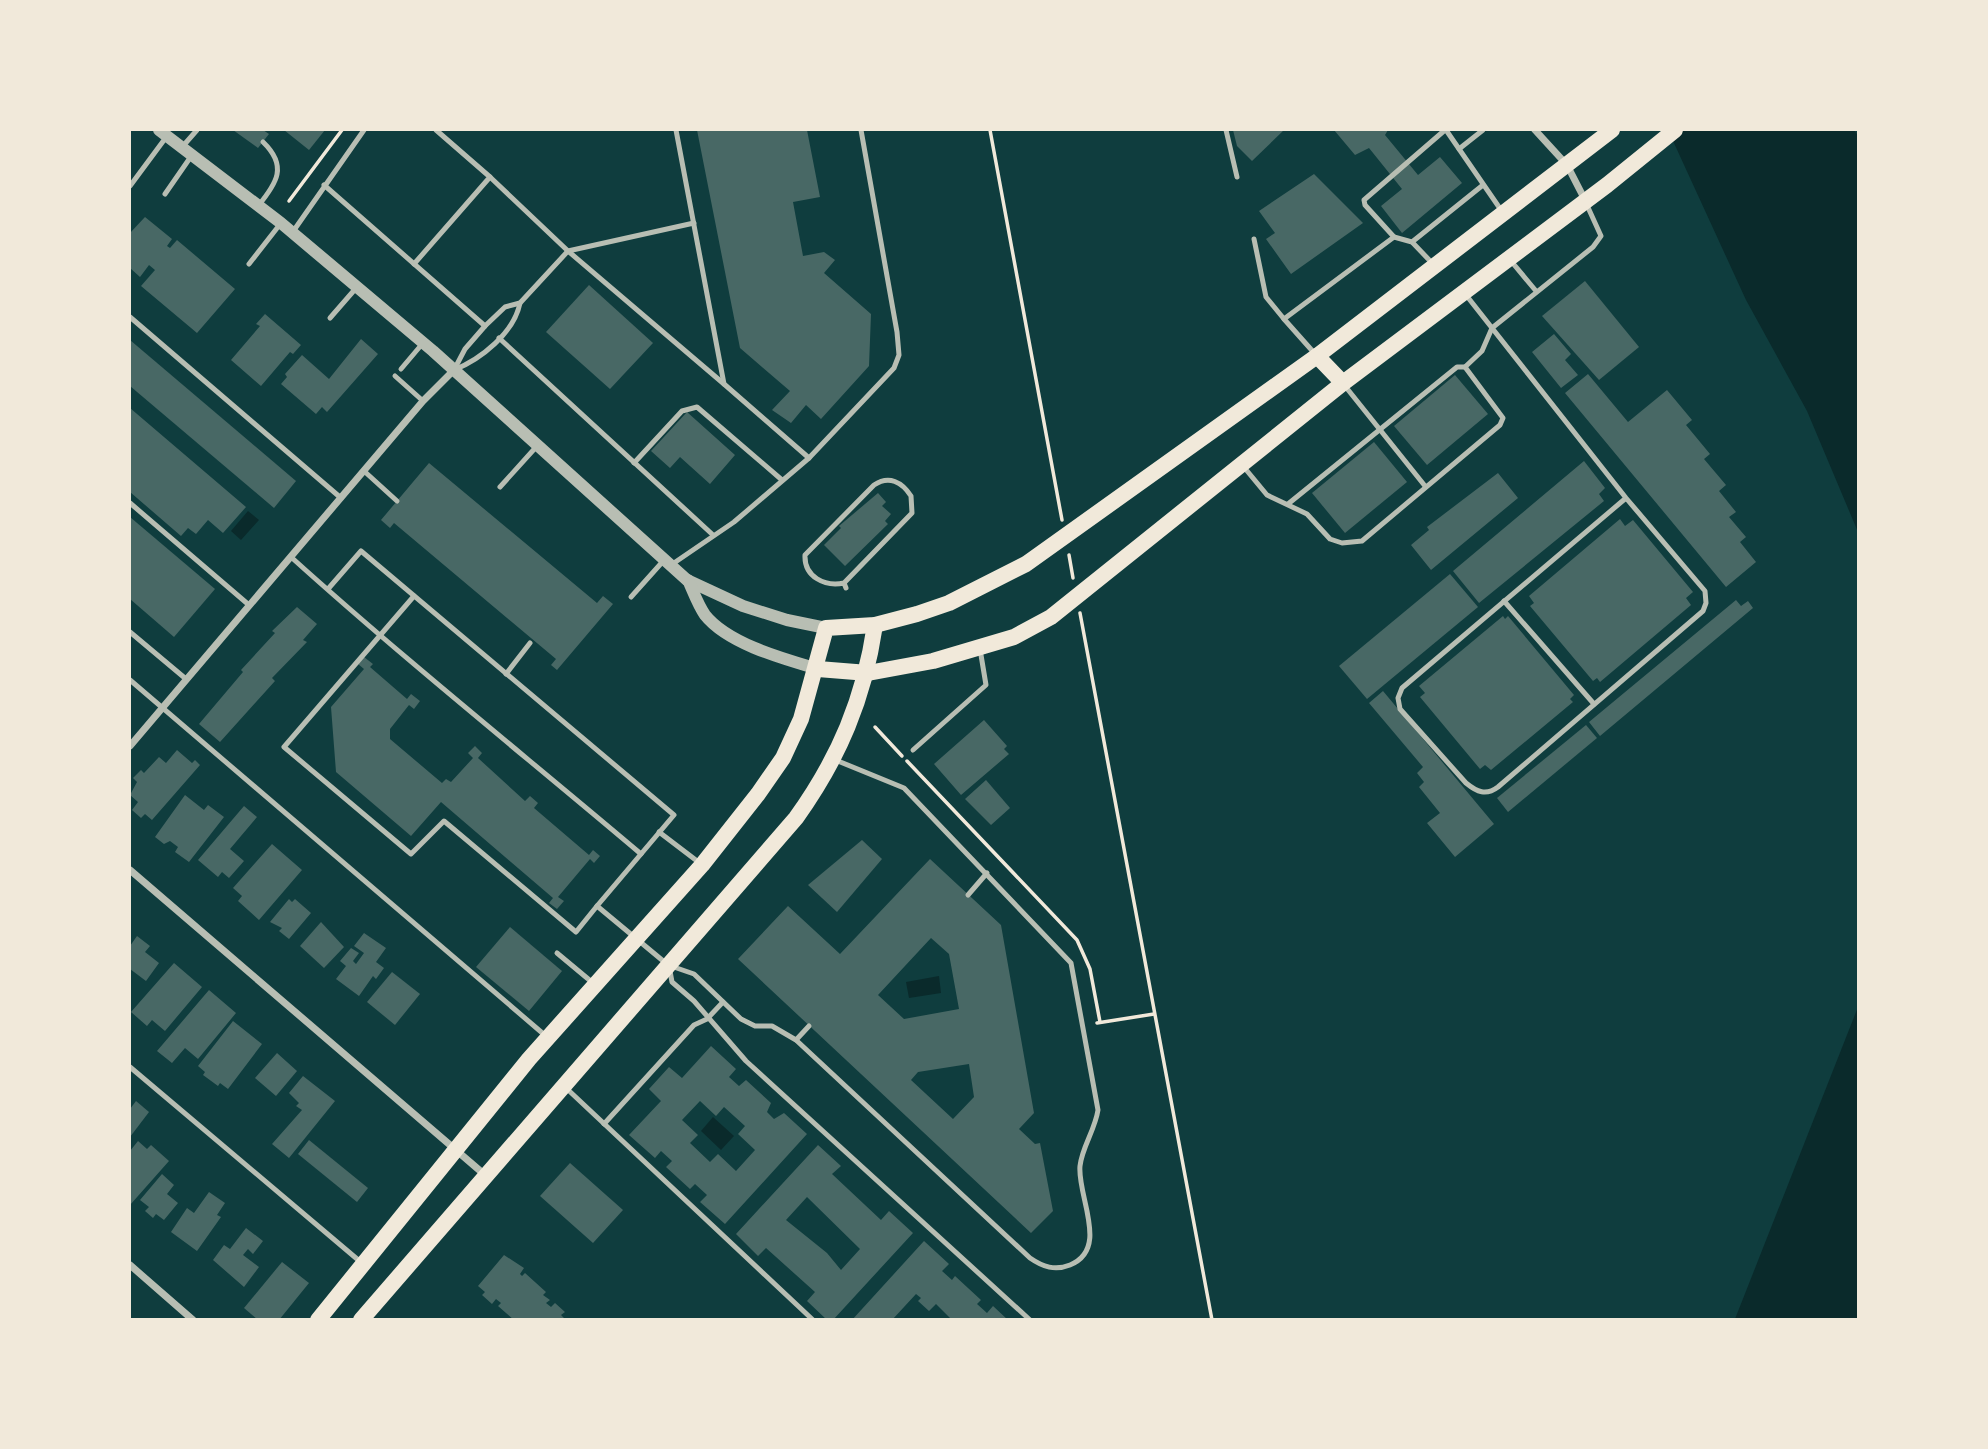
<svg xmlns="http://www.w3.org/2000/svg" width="1988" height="1449" viewBox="0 0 1988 1449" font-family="'Work Sans',sans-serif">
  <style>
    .water { fill: #0a2a2b }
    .building { fill: #486865; fill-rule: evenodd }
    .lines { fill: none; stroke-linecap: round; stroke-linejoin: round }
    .path { stroke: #f1e9da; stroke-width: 3.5 }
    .service { stroke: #b8beb3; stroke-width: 5 }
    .minor { stroke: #b8beb3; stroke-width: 7 }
    .tertiary { stroke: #b8beb3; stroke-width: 12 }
    .primary { stroke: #f1e9da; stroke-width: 16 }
  </style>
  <rect width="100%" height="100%" fill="#0f3d3e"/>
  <g class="water">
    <polygon points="1668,130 1854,130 1858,136 1858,532 1807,411 1746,300"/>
    <polygon points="248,511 259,520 241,540 231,531"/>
    <polygon points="939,976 941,993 909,998 906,982"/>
    <polygon points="1858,1007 1858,1319 1735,1319"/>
    <polygon points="713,1117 734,1136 721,1150 701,1131"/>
  </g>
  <g class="building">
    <polygon points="233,130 263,130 269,134 258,148"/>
    <polygon points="284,130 325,130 309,150"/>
    <polygon points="697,130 807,130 820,197 793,202 803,256 824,252 835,260 824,273 871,314 869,366 821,419 806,405 791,423 772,410 790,391 740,348"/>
    <polygon points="1233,130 1284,130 1252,161 1237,146"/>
    <polygon points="1334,130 1388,130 1385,135 1418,175 1440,157 1462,183 1402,233 1381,206 1402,189 1369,148 1355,155"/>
    <polygon points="1314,174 1363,223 1291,274 1266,239 1275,233 1259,211"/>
    <polygon points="145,217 172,239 167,246 170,248 177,240 235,289 197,333 141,286 155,270 149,265 140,277 130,268 130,233"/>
    <polygon points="1585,281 1639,347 1599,380 1542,316"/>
    <polygon points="589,285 653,343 610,389 546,332"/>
    <polygon points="265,314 301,345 293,354 290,352 261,386 231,360 260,326 256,324"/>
    <polygon points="1554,334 1571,354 1565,360 1578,375 1561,388 1532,352"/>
    <polygon points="361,339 378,354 327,412 322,407 316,414 281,384 287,377 285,374 302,355 329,379"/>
    <polygon points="130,340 296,481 274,508 130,386"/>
    <polygon points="1588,374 1628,422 1667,390 1692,420 1686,425 1710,454 1704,459 1726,485 1719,491 1736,512 1729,517 1746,537 1740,542 1756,562 1726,587 1565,393"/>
    <polygon points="1455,375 1488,414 1427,465 1394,426"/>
    <polygon points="130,408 246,507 223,533 208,520 196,534 188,528 181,536 130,492"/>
    <polygon points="687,412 735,455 710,484 680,457 670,468 651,451"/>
    <polygon points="1374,442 1407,482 1345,533 1312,493"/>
    <polygon points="1584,461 1605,488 1599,494 1604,501 1479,603 1453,571"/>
    <polygon points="429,463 597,603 603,596 613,604 557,670 551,665 556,659 394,523 390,528 381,520"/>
    <polygon points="1498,473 1518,498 1431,570 1411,545 1429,530 1427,527"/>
    <polygon points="878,493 886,502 882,506 891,514 885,521 888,524 845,566 824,545 841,528 839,526"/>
    <polygon points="130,517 215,589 174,637 130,599"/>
    <polygon points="1620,519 1625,526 1633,520 1693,592 1686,598 1691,605 1600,682 1597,678 1593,681 1530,606 1534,603 1529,596"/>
    <polygon points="1450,574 1478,607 1367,699 1339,666"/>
    <polygon points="1736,600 1741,606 1748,601 1753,608 1600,736 1589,722"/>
    <polygon points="297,607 317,624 303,640 307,642 272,678 275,681 220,742 199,724 243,672 241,670 275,633 272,631"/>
    <polygon points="1503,616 1505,619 1508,616 1574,695 1570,699 1573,702 1491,770 1485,765 1480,769 1420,697 1425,693 1419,686"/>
    <polygon points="364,657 373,664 370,667 407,699 411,694 420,701 414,709 409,705 390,729 390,739 442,783 446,779 451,782 473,758 468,753 475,746 482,753 478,758 525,801 530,796 538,803 534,808 589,855 593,850 600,856 594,863 590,859 558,897 564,901 557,909 549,903 553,898 441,802 411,836 336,772 331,707 364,669 358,664"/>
    <polygon points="1383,691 1494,824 1455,857 1427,823 1440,813 1419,787 1424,782 1417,773 1423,767 1369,703"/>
    <polygon points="984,720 1007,746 1004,749 1009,754 961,795 934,764"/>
    <polygon points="1586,725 1597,738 1508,812 1497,798"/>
    <polygon points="177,750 192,763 195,760 200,765 152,820 145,814 141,818 132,810 138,802 130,795 137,782 133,778 141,770 144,773 159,757 166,763"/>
    <polygon points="986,780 1010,808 991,825 965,799"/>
    <polygon points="185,795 204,810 208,805 224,817 189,862 175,852 178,847 170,841 164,844 155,837"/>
    <polygon points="244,806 257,817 230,849 244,861 229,878 222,872 218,877 198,860"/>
    <polygon points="862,840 882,859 837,912 808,885"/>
    <polygon points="272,844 302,870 259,920 238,901 242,896 233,888"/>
    <path d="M930 859 1001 925 1034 1113 1019 1129 1035 1144 1040 1143 1053 1211 1031 1233 738 959 788 906 840 954ZM931 938 949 954 959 1009 904 1019 878 995ZM969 1064 974 1097 953 1119 911 1080 918 1072Z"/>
    <polygon points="289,899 292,902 295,899 311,913 289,939 279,931 282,928 270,922"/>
    <polygon points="321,922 344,947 324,968 300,946"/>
    <polygon points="510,927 562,971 529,1011 476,967"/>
    <polygon points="364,933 386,948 376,962 384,968 376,979 373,976 359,996 336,979 346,966 340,961 351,948 359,953 353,961 356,964 364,953 354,946"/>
    <polygon points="137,936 150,946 145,952 159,963 146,981 130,969 130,946"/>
    <polygon points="174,963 202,987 165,1031 152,1020 147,1026 131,1012"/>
    <polygon points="392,972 420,994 395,1025 367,1002"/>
    <polygon points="209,990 236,1013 198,1059 185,1048 172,1063 157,1051"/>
    <polygon points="233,1021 262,1044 228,1089 220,1083 218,1086 203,1075 205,1072 198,1066"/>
    <path d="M711 1046 736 1069 729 1077 739 1086 746 1080 771 1103 767 1112 774 1119 784 1113 807 1134 725 1224 700 1202 707 1195 695 1184 690 1189 666 1167 672 1161 661 1151 655 1158 629 1135 661 1101 649 1089 669 1067 682 1078ZM700 1101 716 1116 724 1107 745 1126 738 1134 755 1150 736 1171 718 1154 710 1162 690 1143 698 1135 682 1120Z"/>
    <polygon points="277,1053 297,1071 276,1096 255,1078"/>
    <polygon points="303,1076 335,1101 289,1158 272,1144 302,1110 296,1106 299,1103 289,1093"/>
    <polygon points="136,1101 149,1112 130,1137 130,1109"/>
    <polygon points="309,1140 368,1188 357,1202 298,1154"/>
    <polygon points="138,1141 147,1149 151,1145 169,1161 130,1205 130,1151"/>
    <path d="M818 1145 841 1166 832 1174 881 1220 889 1211 913 1233 833 1320H827L807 1301 815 1292 766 1248 758 1256 736 1234ZM807 1197 860 1249 841 1270 827 1253 786 1220Z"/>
    <polygon points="570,1163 623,1210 593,1243 540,1196"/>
    <polygon points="162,1174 174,1185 167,1194 178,1203 164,1220 156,1214 153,1218 145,1211 149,1207 140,1200"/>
    <polygon points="209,1192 225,1203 217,1215 221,1217 197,1251 171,1232 187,1208 194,1213"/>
    <polygon points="246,1228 263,1241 253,1254 248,1249 243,1255 259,1267 244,1287 213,1260 224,1245 230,1249"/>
    <polygon points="924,1241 949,1264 942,1271 952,1280 955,1276 981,1300 977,1304 987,1313 993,1306 1008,1320 952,1320 936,1304 929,1311 918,1301 921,1298 916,1294 892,1320 852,1320"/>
    <polygon points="504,1255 524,1268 520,1274 522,1276 525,1273 546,1292 543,1295 550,1300 546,1303 551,1307 555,1303 565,1312 561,1315 566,1320 514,1320 498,1306 501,1303 496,1299 492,1304 482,1295 485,1292 478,1286"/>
    <polygon points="282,1262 309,1283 279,1320 258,1320 244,1308"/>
  </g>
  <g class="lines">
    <g class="path">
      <polyline points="990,130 1062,520"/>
      <polyline points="289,201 342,130"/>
      <polyline points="1069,555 1073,578"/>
      <polyline points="1080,613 1212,1320"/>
      <polyline points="875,727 902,756"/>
      <polyline points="907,761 1077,940 1090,969 1100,1022"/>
      <polyline points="1097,1023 1154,1014"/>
    </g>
    <g class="service">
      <polyline points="676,130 724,384 809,458"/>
      <polyline points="1226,130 1237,177"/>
      <polyline points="1446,130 1501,210"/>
      <polyline points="183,146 197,130"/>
      <polyline points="1459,149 1483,130"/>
      <polyline points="490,177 568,251 724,384"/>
      <polyline points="324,185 485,326"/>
      <polyline points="130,186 167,136"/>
      <polyline points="165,194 192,155"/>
      <path d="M1586 203 1601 236 1593 247 1492 328 1626 498 1705 591 1706 603 1703 611 1498 787C1486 796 1477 792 1466 783L1400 709 1398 698 1402 688 1626 498"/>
      <path d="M258 206C277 183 288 166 263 142"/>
      <polyline points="292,233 364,130"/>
      <polyline points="1254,239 1266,297 1284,319"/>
      <polyline points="1412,242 1483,185"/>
      <polyline points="1511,261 1536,291"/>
      <polyline points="249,264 281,223"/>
      <polyline points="414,264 490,177 436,130"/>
      <polyline points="1434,265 1412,242 1394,237 1365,205 1364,200 1445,130"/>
      <polyline points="130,317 341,498"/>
      <polyline points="330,318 357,287"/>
      <polyline points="499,338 713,535"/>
      <polyline points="1316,355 1284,319 1394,237"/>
      <polyline points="401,369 423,343"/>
      <polyline points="454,370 465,349 485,326 505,307 520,303 568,251 694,223"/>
      <path d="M454 370C481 359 514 333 520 303"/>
      <polyline points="395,376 423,401"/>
      <polyline points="1345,386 1425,486"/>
      <polyline points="634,463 682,411 697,407 782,480"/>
      <polyline points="1243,466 1267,495 1307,514 1330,539 1342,543 1362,541 1500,425 1503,418 1465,367 1482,351 1492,328 1466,295"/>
      <polyline points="364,471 397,501"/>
      <polyline points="500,487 537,446"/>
      <polyline points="130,503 249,605"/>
      <polyline points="1288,504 1457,367 1465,367"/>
      <path d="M291 557C404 659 524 755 641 854L674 815 361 551 328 589"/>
      <polyline points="671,565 734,522 809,458 894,368 899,355 897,332 861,130"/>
      <path d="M844 583C825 587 804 577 805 555L874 485C889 475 902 482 911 496L912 513 844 583 846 588"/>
      <polyline points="414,596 284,747 411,854 444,821 576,932 597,906"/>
      <polyline points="631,597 665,559"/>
      <polyline points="1504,601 1594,704"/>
      <polyline points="130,632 186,679"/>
      <polyline points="506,674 530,643"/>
      <polyline points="130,680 547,1037"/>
      <polyline points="913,750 986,685 980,649"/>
      <polyline points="659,832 701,864"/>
      <path d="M641 854 597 906 668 965 694 974 741 1019 755 1026H772L796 1040 1030 1258C1043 1267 1055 1271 1070 1265 1110 1249 1077 1196 1080 1166 1082 1147 1095 1130 1098 1110L1071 963 904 788 833 759"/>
      <polyline points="968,895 987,873"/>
      <polyline points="557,953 593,983"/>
      <polyline points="670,971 672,982 694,1001 746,1061 1030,1320"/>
      <polyline points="796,1040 809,1026"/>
      <polyline points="130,1067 363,1264"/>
      <polyline points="565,1087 813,1320"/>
      <polyline points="604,1124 694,1025 707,1019 723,1002"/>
    </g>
    <g class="minor">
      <polyline points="1535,130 1567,165 1585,200"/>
      <polyline points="130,746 423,401 454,370"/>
      <polyline points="130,870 485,1175"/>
      <polyline points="130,1265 193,1320"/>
    </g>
    <g class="tertiary">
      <polyline points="159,130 281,223 433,351 687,580 743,606 787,620 826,628"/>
      <path d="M688 580C693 591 698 605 705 615 728 644 784 659 818 669"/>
    </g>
    <g class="primary">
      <polyline points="1317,356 1343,383"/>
      <polyline points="818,669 868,673 933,661 1014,637 1051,617 1343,383 1607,185 1675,130"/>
      <polyline points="318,1320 529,1059 702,865 758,794 783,758 801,719 826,628 875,625 917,614 949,603 1026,564 1317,356 1612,130"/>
      <path d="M361 1320 796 818C839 758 864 699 875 625"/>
    </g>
  </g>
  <rect width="1988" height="1449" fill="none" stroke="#f1e9da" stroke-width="262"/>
</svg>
